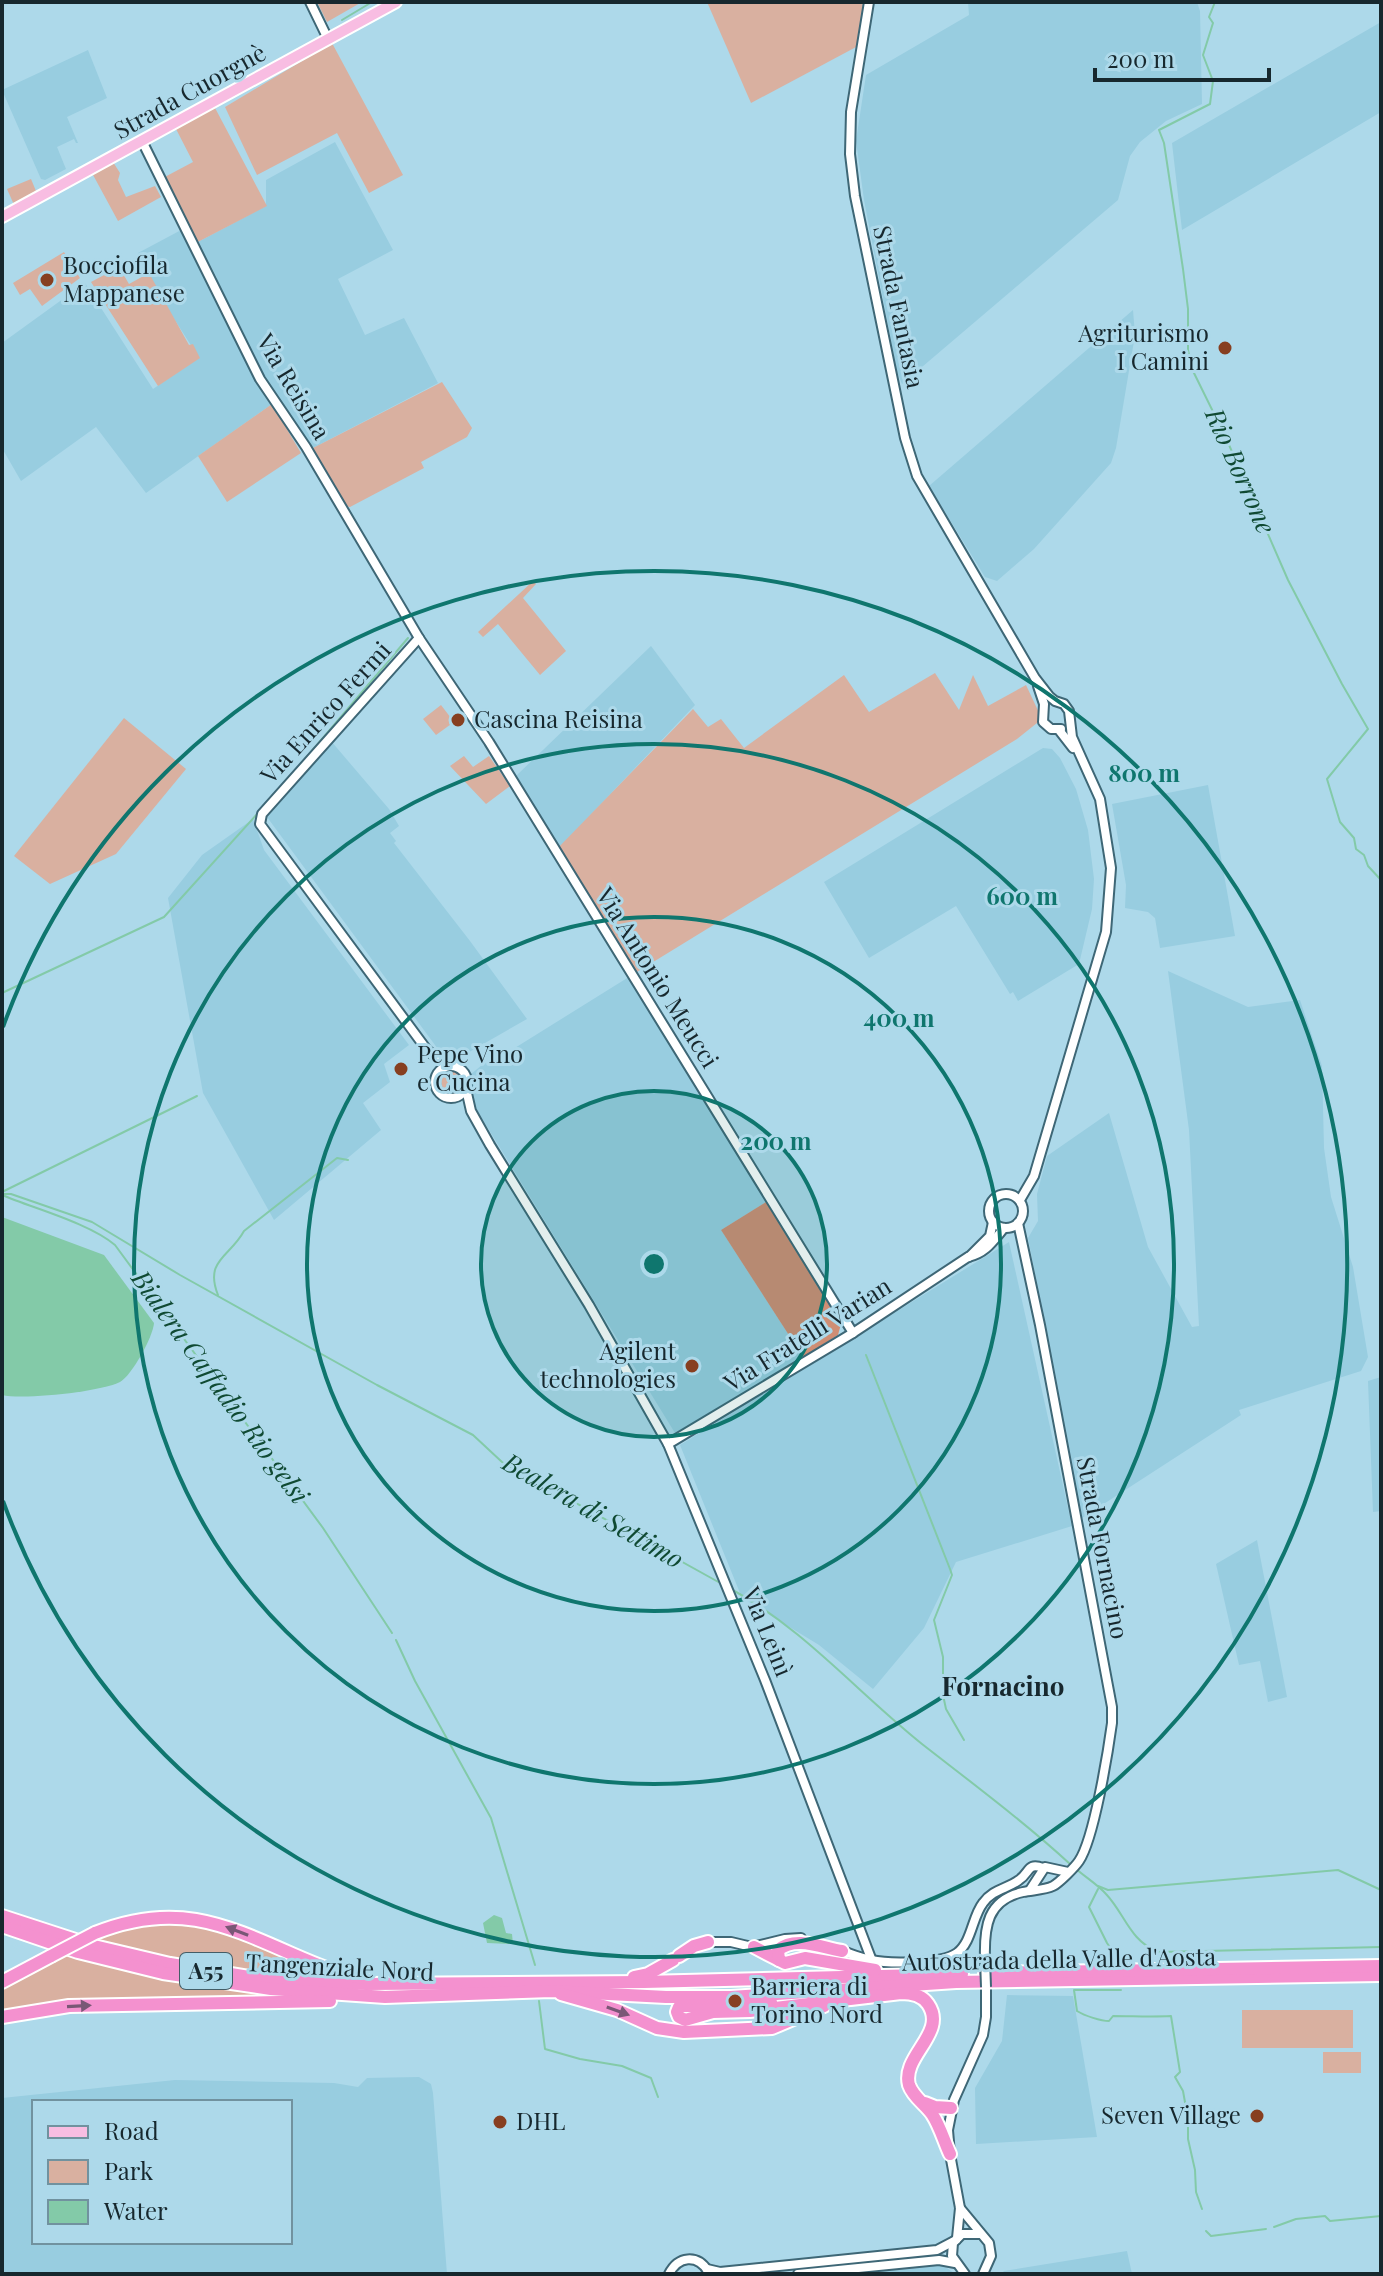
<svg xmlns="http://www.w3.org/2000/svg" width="1383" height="2276" viewBox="0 0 1383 2276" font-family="'Playfair Display',serif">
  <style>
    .built { fill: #98cde0; fill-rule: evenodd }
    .green { fill: #d9b0a0 }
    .forest { fill: #cf8e74 }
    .water { fill: #83caa8 }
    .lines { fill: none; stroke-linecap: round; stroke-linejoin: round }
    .stream { stroke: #83caa8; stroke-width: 2 }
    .minor-casing { stroke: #3e6776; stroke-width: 12 }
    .major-casing { stroke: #fff; stroke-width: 14 }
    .highway-casing { stroke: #fff; stroke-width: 16 }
    .minor { stroke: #fff; stroke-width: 8 }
    .major { stroke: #f8bde2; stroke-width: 10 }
    .highway { stroke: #f491cf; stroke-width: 12 }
    .minor-bridge-casing { stroke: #3e6776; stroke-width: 12; stroke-linecap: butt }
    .highway-bridge-casing { stroke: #fff; stroke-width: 16; stroke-linecap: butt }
    .minor-bridge { stroke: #fff; stroke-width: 8 }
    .highway-bridge { stroke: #f491cf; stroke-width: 12 }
    .oneway { fill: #7a5776 }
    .ring { fill: none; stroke: #0f766e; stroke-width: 4 }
    .poi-dot { fill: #873f20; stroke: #add9ea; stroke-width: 3 }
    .labels { text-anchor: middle; stroke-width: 6; stroke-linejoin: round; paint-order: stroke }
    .shield { fill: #add9ea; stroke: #445d66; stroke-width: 2 }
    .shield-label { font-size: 22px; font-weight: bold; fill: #17282e }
    .street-label { font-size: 24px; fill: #17282e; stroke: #add9ea }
    .poi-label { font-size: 24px; fill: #17282e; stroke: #add9ea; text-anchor: start }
    .water-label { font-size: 26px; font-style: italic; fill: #104a33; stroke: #add9ea }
    .neighbourhood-label { font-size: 26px; font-weight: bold; fill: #17282e; stroke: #add9ea }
    .centre { fill: #0f766e; stroke: #add9ea; stroke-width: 4 }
    .ring-label { font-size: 24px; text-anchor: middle; font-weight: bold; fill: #0f766e; stroke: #add9ea; stroke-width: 6; stroke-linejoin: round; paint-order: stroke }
  </style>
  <rect width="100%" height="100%" fill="#add9ea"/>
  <g class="built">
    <polygon points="968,2 1197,2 1200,11 1202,104 1166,121 1140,142 1130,156 1118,200 902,384 897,372 864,200 856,141 866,75 969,15"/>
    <polygon points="1381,22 1381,112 1182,230 1172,143"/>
    <polygon points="88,50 107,98 67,117 78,143 76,143 74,139 57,147 66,169 45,180 41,179 2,90"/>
    <polygon points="335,142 393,250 338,279 365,335 404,318 438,383 311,449 268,391 212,281 217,278 198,242 266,206 266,180"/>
    <polygon points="183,229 259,385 272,404 146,493 96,427 21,481 2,448 2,343 85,283 153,389 199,358 159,295 138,253"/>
    <polygon points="1133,310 1135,335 1116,448 1111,463 1034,549 997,581 985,577 929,486"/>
    <polygon points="651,646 695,705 559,848 516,776"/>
    <polygon points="331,741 389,809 399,826 390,833 396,841 394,843 470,941 527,1019 457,1059 446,1060 267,817"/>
    <polygon points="1043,748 1052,749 1060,758 1076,789 1088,830 1094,879 1092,909 1079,964 1018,1001 1013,992 1010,994 956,906 869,958 824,882"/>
    <polygon points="1208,785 1235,936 1160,948 1155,918 1148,912 1125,908 1126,885 1112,804"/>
    <polygon points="253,819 264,850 409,1045 384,1064 390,1082 363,1103 381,1130 274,1220 203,1093 168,898 202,855"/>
    <polygon points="1168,971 1248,1007 1300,1000 1322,1066 1324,1148 1331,1197 1353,1267 1368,1357 1361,1371 1239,1410 1241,1415 1082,1518 1028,1238 1038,1221 1037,1194 1047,1156 1109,1113 1148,1247 1192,1327 1199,1326 1189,1130"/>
    <polygon points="632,975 766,1202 721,1230 803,1357 675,1433 470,1099 468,1082 471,1074 482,1065 510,1051"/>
    <polygon points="1009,1242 1072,1526 956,1562 924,1628 873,1689 819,1645 742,1598 680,1445"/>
    <polygon points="1381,1377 1381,1511 1373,1512 1368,1381"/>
    <polygon points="1257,1540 1287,1697 1268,1702 1260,1661 1239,1665 1216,1564"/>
    <polygon points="1007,1995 1073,1996 1097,2137 976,2144 975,2088 1002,2041"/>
    <path d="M419 2077 431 2084 433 2093 447 2274H2V2098L175 2080 334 2083 358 2087 367 2078ZM34 2102H290V2242H34Z"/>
    <polygon points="1127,2251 1132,2274 1001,2274 1004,2271"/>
    <polygon points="943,2265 955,2274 852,2274"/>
  </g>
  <g class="green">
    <polygon points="317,2 362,2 327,22"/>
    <polygon points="707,2 863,2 858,46 751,103"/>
    <polygon points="332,43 403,175 369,193 337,133 257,175 225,107"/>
    <polygon points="214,106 267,206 194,244 161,179 193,162 176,129"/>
    <polygon points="113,162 120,173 118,180 126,197 155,186 161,197 118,221 92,173"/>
    <polygon points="31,179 36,191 35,196 15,207 7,189"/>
    <polygon points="64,252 80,278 42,306 30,289 20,295 13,283"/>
    <polygon points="119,267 129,284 149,273 189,345 193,344 200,358 158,386 91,282"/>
    <polygon points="442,382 472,428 467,437 421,462 424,468 350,507 345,506 311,449"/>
    <polygon points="272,404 301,453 227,502 198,456"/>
    <polygon points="533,581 536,584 523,598 566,651 540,675 498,624 483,637 478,632"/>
    <polygon points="935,673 959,710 973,675 988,706 1026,685 1042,719 1017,739 632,975 555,851 693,709 708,727 721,719 744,748 844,675 869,712"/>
    <polygon points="441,705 454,722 436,735 423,719"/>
    <polygon points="124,718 186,769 116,854 50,884 14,856"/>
    <polygon points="464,756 473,767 489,756 510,786 486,804 450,766"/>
    <circle cx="451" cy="1082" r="13"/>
    <path d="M161 1920 213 1925 334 1977C254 1974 172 1963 95 1939L108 1933Z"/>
    <path d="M66 1954C131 1971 196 1986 263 1993V1995L85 2002 2 2014V1987Z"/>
    <rect x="1242" y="2010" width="111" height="38"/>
    <rect x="1323" y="2052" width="38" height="21"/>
  </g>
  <polygon class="forest" points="766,1202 841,1324 838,1335 803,1357 721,1230"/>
  <g class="water">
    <path d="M2 1217 104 1255 154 1323C153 1337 132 1375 120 1382 100 1392 23 1400 2 1395Z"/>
    <polygon points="494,1915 502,1918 506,1933 512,1934 513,1944 487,1943 483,1923"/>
  </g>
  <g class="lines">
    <g class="stream">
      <polyline points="1215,2 1209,17 1213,23 1203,55 1213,81 1210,104 1159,130 1164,143 1183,269 1188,309 1188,350 1192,369 1226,438 1288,580 1342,684 1368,729 1327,779 1340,822 1354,838 1356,849 1364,855 1368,866 1381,880"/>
      <polyline points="342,20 372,2"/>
      <polyline points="282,786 408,638"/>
      <polyline points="2,993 164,917 259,812"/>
      <polyline points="2,1192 197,1096"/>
      <polyline points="2,1194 11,1194 92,1222 180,1275 377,1385 473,1435 502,1462 722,1584"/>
      <path d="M2 1195C35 1209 89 1223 115 1245L323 1528 392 1633"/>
      <path d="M218 1295C204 1260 230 1257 244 1231L337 1158 348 1160"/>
      <polyline points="866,1355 950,1569 952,1575 934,1620 943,1657 943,1695 946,1709 964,1740"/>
      <path d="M731 1589C804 1629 857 1692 922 1744 972 1783 1023 1821 1070 1864"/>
      <polyline points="396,1640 415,1681 491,1818 535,1965"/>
      <path d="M1075 1868C1085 1877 1097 1884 1106 1894 1125 1914 1129 1940 1158 1952L1381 1947"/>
      <polyline points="1098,1886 1108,1890 1338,1870 1381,1890"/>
      <polyline points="1098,1889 1089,1907 1107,1943 1120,1962"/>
      <path d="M1121 1990H1074L1077 2011C1085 2016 1101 2021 1109 2021L1113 2016C1133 2016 1151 2017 1171 2016L1180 2072 1175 2077 1183 2091 1188 2119V2139L1195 2170 1196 2192 1202 2209"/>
      <polyline points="539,2001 545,2049 580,2059 622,2066 651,2078 658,2097"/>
      <polyline points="1274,2227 1296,2219 1325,2216 1330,2221 1381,2216"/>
      <polyline points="1206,2231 1211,2236 1266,2229"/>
    </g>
    <g class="minor-casing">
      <g id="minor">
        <polyline points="310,2 328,39"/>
        <polyline points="869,2 851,112 850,154 855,196 905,438 917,476 1035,678 1049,696 1055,701 1064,704 1069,711 1072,737 1100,799 1111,868 1106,932 1034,1176 1020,1200"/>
        <polyline points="142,141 260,379 306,447 419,638 489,742 853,1333"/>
        <polyline points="419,638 262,814 260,824 427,1050 448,1066"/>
        <polyline points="1038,686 1044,704 1043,722 1051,729 1061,729"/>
        <polyline points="1059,730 1073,748"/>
        <circle cx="451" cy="1082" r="16"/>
        <polyline points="466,1089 471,1111 490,1145 589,1305 668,1444 765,1680 872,1961"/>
        <circle cx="1006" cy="1211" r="17"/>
        <polyline points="969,1257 990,1236 993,1222"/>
        <path d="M668 1444 853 1333 968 1257C986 1253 993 1241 1004 1228"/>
        <polyline points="1030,1890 1045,1867 1068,1872"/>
        <polyline points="708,1942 731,1942 752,1947 785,1939 801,1938"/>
        <path d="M841 1950C850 1954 861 1958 871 1960 889 1964 942 1964 957 1953 972 1942 972 1917 983 1903 993 1889 1007 1889 1019 1880 1030 1873 1027 1862 1043 1868"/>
        <path d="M985 1959C984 1927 987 1900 1023 1892 1033 1890 1045 1890 1053 1886 1059 1883 1075 1867 1079 1861 1094 1839 1108 1752 1112 1723V1707L1040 1325 1018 1223"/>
        <polyline points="960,2208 989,2243 991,2256 983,2274"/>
        <polyline points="957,2238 960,2208 950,2154 948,2130 954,2100 983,2035 986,2017 986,1987"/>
        <polyline points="707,2269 720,2272 937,2250 956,2240"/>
        <path d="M669 2274C678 2256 697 2254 708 2271"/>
        <polyline points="798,2274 939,2260 955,2263"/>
        <polyline points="965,2274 952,2256 953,2243 962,2234 980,2234"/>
      </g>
    </g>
    <g class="major-casing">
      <polyline id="major" points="2,217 396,2"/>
    </g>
    <g class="highway-casing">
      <g id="highway">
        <polyline points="2,1916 94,1946 170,1964 255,1978 300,1981 366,1984 644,1982 962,1974"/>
        <polyline points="2,1926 78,1952 163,1973 271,1989 385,1997 551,1991 666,1997 731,1997 956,1982 1381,1975"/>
        <path d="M95 1933C173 1902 220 1922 292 1954 315 1964 338 1974 363 1978"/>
        <polyline points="754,1947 785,1963 805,1958 875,1970"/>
        <polyline points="679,1956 694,1946 708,1942"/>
        <path d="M779 1960 778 1950C796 1935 822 1948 842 1951"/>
        <polyline points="985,1973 1381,1966"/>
        <polyline points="634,1977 648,1974 673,1960"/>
        <polyline points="2,1982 51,1956"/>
        <polyline points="561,1994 617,2010 657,2028 684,2032 772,2028 824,2006"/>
        <path d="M771 2002 748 2005 684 2006 679 2007 677 2012 679 2017 685 2020 713 2012 750 2011 901 1993C912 1993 922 1995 928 2004 948 2033 901 2056 909 2085 913 2097 925 2104 932 2114 940 2126 944 2141 950 2154"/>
        <polyline points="2,2017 69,2006 330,2001"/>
        <polyline points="925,2103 935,2107 951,2108"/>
      </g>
    </g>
    <use href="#minor" class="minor"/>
    <use href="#major" class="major"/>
    <use href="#highway" class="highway"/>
    <g class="minor-bridge-casing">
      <polyline id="minor-bridge" points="985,1959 986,1987"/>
    </g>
    <g class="highway-bridge-casing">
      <polyline id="highway-bridge" points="51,1956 95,1933"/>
    </g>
    <use href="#minor-bridge" class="minor-bridge"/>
    <use href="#highway-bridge" class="highway-bridge"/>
  </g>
  <defs><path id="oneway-solid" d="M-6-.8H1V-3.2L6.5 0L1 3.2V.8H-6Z" transform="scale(2)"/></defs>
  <g class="oneway">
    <use href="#oneway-solid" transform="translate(237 1931) rotate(-159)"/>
    <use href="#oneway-solid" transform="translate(79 2006) rotate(-3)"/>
    <use href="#oneway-solid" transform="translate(618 2011) rotate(20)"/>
  </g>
  <circle cx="654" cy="1264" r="173" fill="#0f766e" fill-opacity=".12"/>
  <g class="ring">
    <circle cx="654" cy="1264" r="173"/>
    <circle cx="654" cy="1264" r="347"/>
    <circle cx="654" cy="1264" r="520"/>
    <path d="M3 1027A693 693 0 1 1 3 1501"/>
  </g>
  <g class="poi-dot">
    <circle cx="47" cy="280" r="8"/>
    <circle cx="1225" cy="348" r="8"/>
    <circle cx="458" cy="720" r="8"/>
    <circle cx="401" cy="1069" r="8"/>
    <circle cx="692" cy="1366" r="8"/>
    <circle cx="735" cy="2001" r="8"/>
    <circle cx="1257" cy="2116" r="8"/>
    <circle cx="500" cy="2122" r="8"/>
  </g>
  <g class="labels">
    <rect class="shield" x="180" y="1953" width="52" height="36" rx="6"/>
    <g class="shield-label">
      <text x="206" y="1979">A55</text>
    </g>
    <g class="street-label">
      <text transform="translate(190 92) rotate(-29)" y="8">Strada Cuorgnè</text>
      <text transform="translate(898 307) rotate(78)" y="8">Strada Fantasia</text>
      <text transform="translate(293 387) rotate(59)" y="8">Via Reisina</text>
      <text transform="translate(326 713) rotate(-48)" y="8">Via Enrico Fermi</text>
      <text transform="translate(657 978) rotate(58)" y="8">Via Antonio Meucci</text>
      <text transform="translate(808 1335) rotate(-32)" y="8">Via Fratelli Varian</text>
      <text transform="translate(1102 1548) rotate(79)" y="8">Strada Fornacino</text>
      <text transform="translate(767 1632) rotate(68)" y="8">Via Leinì</text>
      <text transform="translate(1059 1960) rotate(-1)" y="8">Autostrada della Valle d'Aosta</text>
      <text transform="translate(340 1968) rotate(3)" y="8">Tangenziale Nord</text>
    </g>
    <g class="poi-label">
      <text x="63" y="274">Bocciofila<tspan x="63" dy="28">Mappanese</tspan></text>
      <text x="1209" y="342" text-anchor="end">Agriturismo<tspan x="1209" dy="28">I Camini</tspan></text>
      <text x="474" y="728">Cascina Reisina</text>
      <text x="417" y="1063">Pepe Vino<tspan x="417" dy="28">e Cucina</tspan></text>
      <text x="676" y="1360" text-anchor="end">Agilent<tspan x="676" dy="28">technologies</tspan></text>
      <text x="751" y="1995">Barriera di<tspan x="751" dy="28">Torino Nord</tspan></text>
      <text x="1241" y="2124" text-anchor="end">Seven Village</text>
      <text x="516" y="2130">DHL</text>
    </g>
    <g class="water-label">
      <text transform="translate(1240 471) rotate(66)" y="9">Rio Borrone</text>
      <text transform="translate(220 1387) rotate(54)" y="9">Bialera Caffadio Rio gelsi</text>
      <text transform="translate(593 1511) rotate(30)" y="9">Bealera di Settimo</text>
    </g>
    <g class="neighbourhood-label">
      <text x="1003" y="1696">Fornacino</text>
    </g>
  </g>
  <circle cx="654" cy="1264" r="12" class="centre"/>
  <g class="ring-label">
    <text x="1144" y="782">800 m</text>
    <text x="1022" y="905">600 m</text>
    <text x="899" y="1027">400 m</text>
    <text x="776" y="1150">200 m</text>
  </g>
  <rect width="1383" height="2276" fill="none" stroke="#17282e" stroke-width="8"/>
  <rect x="32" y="2100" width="260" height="144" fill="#add9ea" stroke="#71929f" stroke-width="2"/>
  <rect x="48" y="2126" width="40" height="12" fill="#f8bde2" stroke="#71929f" stroke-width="2"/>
  <text x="104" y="2140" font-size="24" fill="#17282e">Road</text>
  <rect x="48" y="2160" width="40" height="24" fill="#d9b0a0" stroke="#71929f" stroke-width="2"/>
  <text x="104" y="2180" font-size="24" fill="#17282e">Park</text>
  <rect x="48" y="2200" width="40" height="24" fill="#83caa8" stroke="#71929f" stroke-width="2"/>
  <text x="104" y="2220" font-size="24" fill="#17282e">Water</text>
  <path d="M1095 68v12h174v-12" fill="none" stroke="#17282e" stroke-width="4"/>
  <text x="1107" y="68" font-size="24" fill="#17282e" stroke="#add9ea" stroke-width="6" paint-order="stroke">200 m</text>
</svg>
